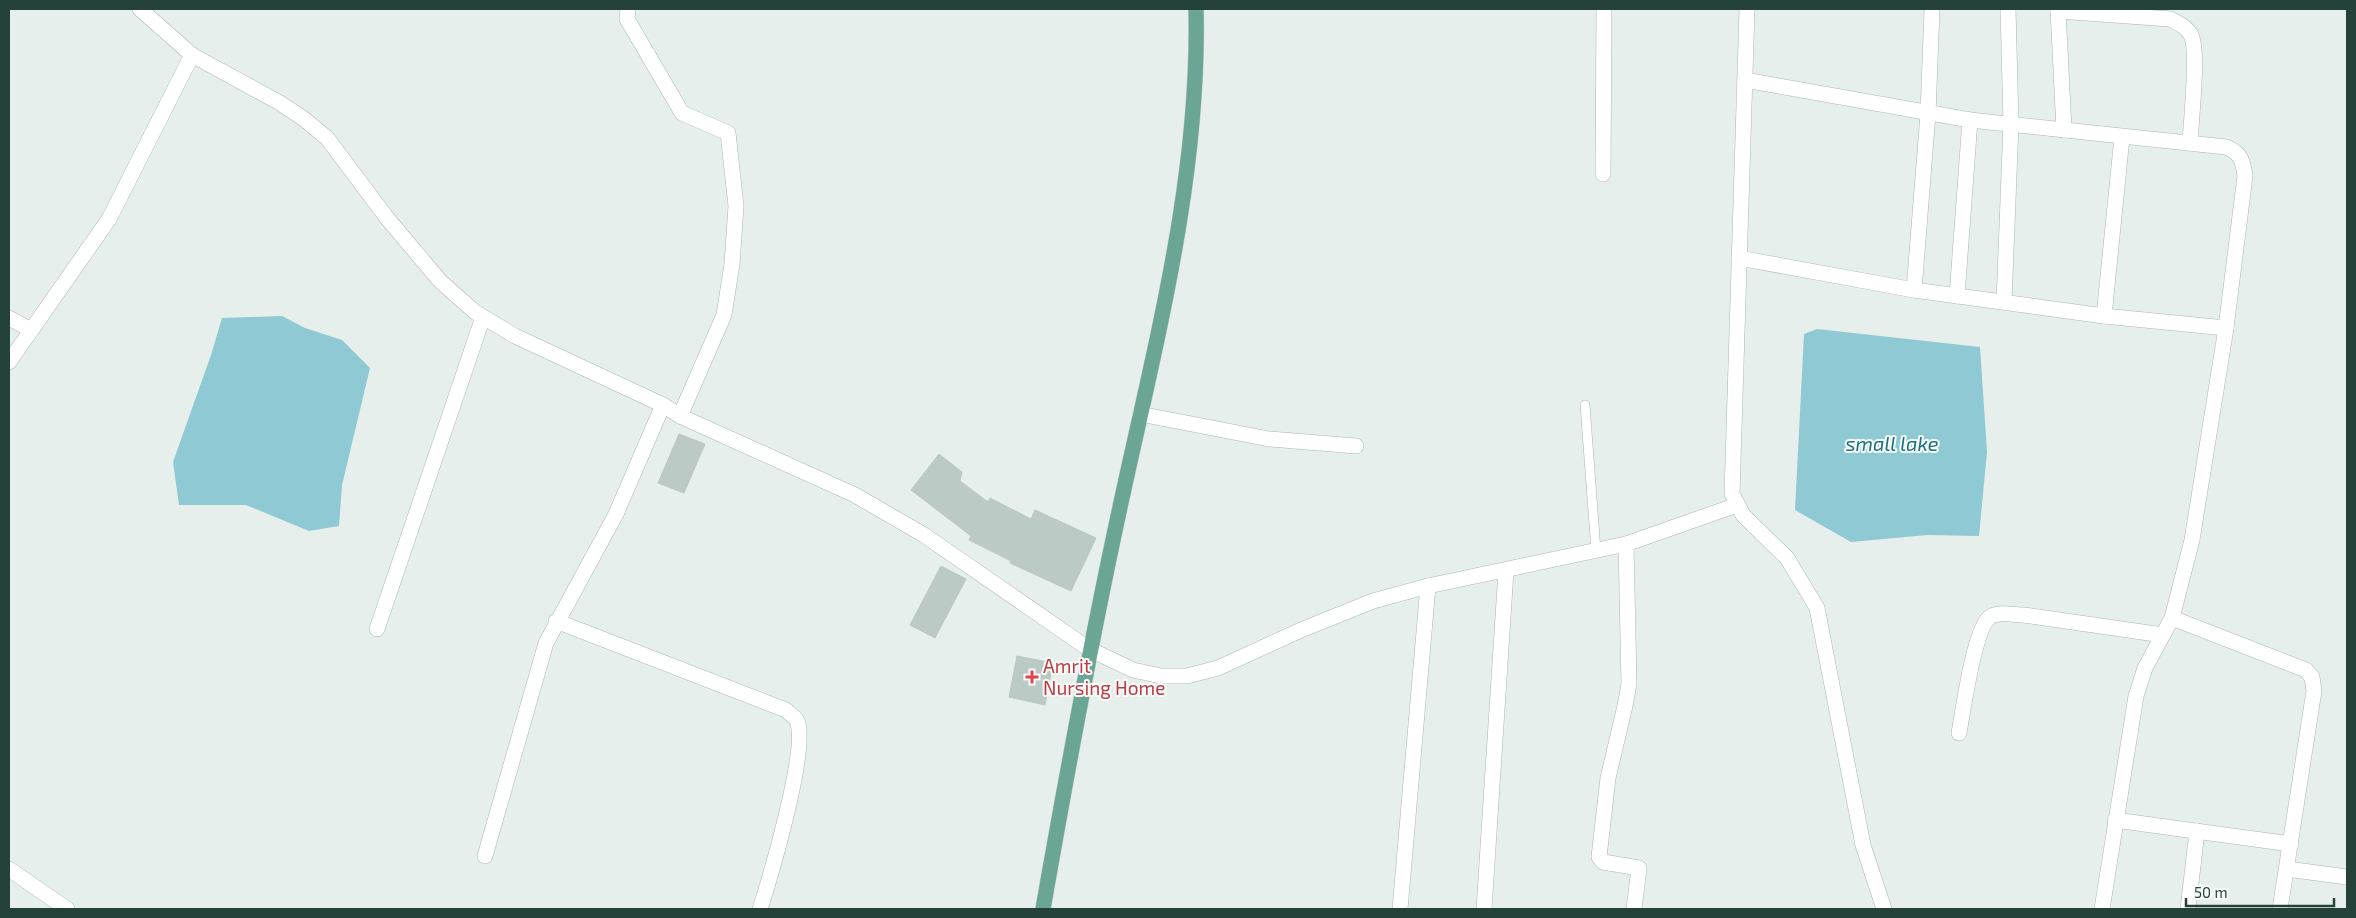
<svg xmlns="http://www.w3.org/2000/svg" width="2356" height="918" viewBox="0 0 2356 918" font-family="'Exo 2',sans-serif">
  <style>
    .water { fill: #8ec9d4 }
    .building { fill: #bbcac4; stroke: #b8c9c2 }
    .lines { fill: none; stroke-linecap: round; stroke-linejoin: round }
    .service-casing { stroke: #a8b8b2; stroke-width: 10 }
    .minor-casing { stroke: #a8b8b2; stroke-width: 16 }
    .tertiary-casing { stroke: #a8b8b2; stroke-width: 16 }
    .primary-casing { stroke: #c2cac8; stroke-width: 16 }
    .service { stroke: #fff; stroke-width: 9 }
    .minor { stroke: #fff; stroke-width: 15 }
    .tertiary { stroke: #fff; stroke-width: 15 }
    .primary { stroke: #6aa596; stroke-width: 15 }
    .health-dot { fill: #e0444e; stroke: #f7fbf9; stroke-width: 2 }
    .labels { text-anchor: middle; stroke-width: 4; stroke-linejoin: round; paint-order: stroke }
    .health-label { font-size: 19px; fill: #be3a42; stroke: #f7fbf9; text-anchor: start }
    .water-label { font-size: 20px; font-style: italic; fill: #1c6f80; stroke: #f7fbf9 }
  </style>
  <rect width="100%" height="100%" fill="#e6efeb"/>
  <g class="water">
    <polygon points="282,316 305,328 342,340 370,368 342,485 339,526 309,531 246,505 179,505 173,462 211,355 222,318"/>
    <polygon points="1817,329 1980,347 1987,452 1979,536 1927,535 1851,542 1795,510 1804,334"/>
  </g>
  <g class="building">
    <polygon points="679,434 705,444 684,493 658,483"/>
    <polygon points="939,454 962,472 960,481 988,502 990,498 1031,519 1035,510 1096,538 1071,591 1010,563 1011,561 969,540 971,536 911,490"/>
    <polygon points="941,566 966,579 935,638 910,625"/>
    <polygon points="1017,656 1053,663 1045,705 1009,697"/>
  </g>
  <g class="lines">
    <g class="service-casing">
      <polyline id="service" points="1585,405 1596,551"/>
    </g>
    <g class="minor-casing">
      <g id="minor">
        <polyline points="140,9 192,55 280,103 304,119 327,138 387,218 440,281 475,312 515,336 663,405 680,416 855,495 924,535 1089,649 1133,670 1161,676 1187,676 1218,668 1301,630 1373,601 1428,586 1626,544 1737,505"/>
        <polyline points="628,9 627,19 682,113 728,133 736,206 732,264 724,315 680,416"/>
        <polyline points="1747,9 1732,494 1743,515 1787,558 1817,608 1863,845 1884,909"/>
        <polyline points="2058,9 2064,130"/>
        <path d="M2058 11 2170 19C2178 23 2186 26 2191 35 2199 50 2191 121 2190 143"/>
        <path d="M1745 80 1970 120 2226 147C2241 153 2243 161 2245 176L2226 328 2192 540 2172 618 2145 668 2136 696 2102 909"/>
        <polyline points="1603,174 1604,9"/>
        <polyline points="1739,258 1914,290 2104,316 2226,328"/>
        <polyline points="1914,290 1928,114 1932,9"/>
        <polyline points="1957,296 1970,120"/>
        <polyline points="2004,302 2011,124 2008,9"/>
        <polyline points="2104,316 2122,137"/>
        <polyline points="9,318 31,330"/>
        <polyline points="9,362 109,219 192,55"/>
        <polyline points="1140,414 1269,439 1356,446"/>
        <polyline points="1626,544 1629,684 1625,706 1608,778 1599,857 1603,862 1639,868 1634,909"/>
        <polyline points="2172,618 2306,670 2312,677 2314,691 2280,909"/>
        <path d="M556 621 786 710C789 713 795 717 797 721 809 747 770 878 760 909"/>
        <polyline points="377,629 483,317"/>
        <path d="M1959 733C1963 712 1974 628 1990 617 1998 611 2015 615 2024 615L2163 635"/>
        <polyline points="2115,820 2291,844"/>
        <polyline points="485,856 546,643 616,514 663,405"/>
        <polyline points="2287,869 2347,877"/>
        <polyline points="1400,909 1428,586"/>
        <polyline points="1484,909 1506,571"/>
        <polyline points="2188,909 2197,831"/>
      </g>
    </g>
    <g class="tertiary-casing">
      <polyline id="tertiary" points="9,869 67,909"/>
    </g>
    <g class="primary-casing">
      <path id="primary" d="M1043 909C1067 772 1092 635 1122 498 1157 337 1200 175 1196 9"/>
    </g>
    <use href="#service" class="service"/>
    <use href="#minor" class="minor"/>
    <use href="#tertiary" class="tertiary"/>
    <use href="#primary" class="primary"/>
  </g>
  <path class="health-dot" d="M1029.5 669.5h5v5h5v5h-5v5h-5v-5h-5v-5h5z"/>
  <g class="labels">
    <g class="health-label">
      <text x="1043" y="673">Amrit<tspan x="1043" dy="22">Nursing Home</tspan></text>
    </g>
    <g class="water-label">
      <text x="1892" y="451">small lake</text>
    </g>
  </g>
  <rect width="2356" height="918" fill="none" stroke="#24423a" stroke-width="20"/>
  <path d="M2186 898v8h148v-8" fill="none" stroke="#24423a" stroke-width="2.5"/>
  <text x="2194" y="898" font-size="15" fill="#24423a" stroke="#f7fbf9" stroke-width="4" paint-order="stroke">50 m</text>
</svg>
